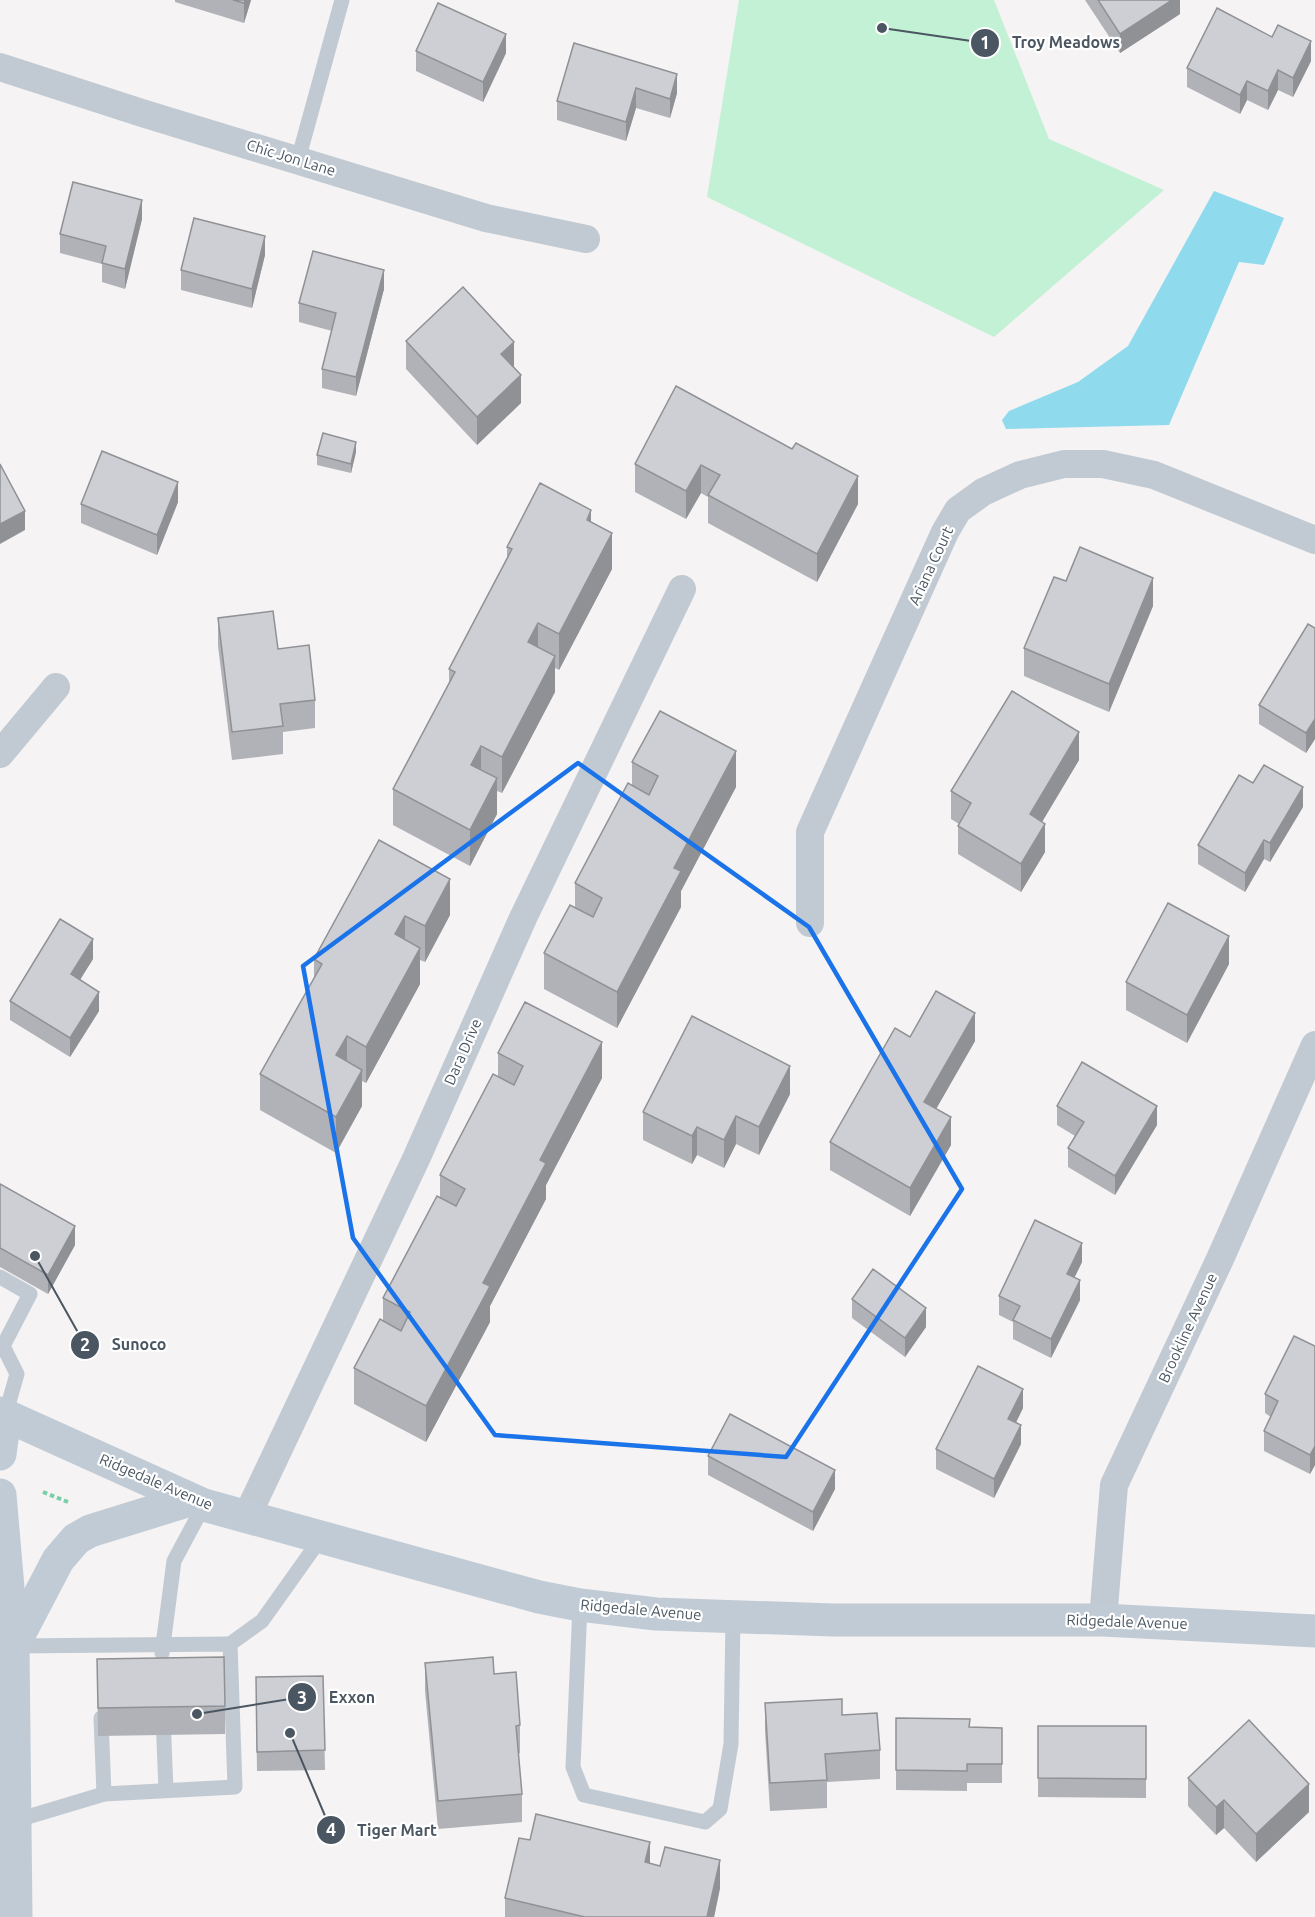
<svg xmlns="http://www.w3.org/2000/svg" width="1315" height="1917" viewBox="0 0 1315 1917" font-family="Ubuntu,sans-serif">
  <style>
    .green { fill: #c3f1d5 }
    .water { fill: #90daee }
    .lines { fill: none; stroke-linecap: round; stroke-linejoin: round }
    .path { stroke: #7ad0a6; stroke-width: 4; stroke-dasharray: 4.5 3; stroke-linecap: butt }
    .lane { stroke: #c1cad2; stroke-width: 15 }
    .street { stroke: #c1cad2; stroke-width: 28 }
    .secondary { stroke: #c1cbd6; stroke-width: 33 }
    .wall { fill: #b0b2b7 }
    .shaded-wall { fill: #909195 }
    .building { fill: #cdcfd5; stroke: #909195; stroke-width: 1.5 }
    .marked { fill: none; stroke: #1a73e8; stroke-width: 4.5; stroke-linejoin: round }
    .labels { text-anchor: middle; stroke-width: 4.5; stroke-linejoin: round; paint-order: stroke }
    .street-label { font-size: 15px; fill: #4a5661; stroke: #fff }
    .leader { fill: none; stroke: #4a5661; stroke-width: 2 }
    .callout-dot { fill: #4a5661; stroke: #fff; stroke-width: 2 }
    .mark-label { font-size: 18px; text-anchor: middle; font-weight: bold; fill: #fff }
    .callout-label { font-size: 16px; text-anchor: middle; font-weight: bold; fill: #4a5661; stroke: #fff; stroke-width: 4.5; stroke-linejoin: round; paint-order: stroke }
  </style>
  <rect width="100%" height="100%" fill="#f5f3f3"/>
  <polygon class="green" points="739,0 994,0 1049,139 1164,190 994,337 707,197"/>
  <polygon class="water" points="1214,191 1284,218 1264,265 1239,262 1169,425 1006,429 1002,420 1009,411 1078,382 1128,346"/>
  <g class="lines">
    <polyline class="path" points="43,1492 68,1502"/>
    <g class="lane">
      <polyline points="298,160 342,0"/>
      <polyline points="0,1277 30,1294 3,1346"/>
      <polyline points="0,1345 3,1346 17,1374 5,1416"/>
      <polyline points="580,1605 573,1767 584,1795 705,1822 720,1809 731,1744 733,1617"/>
      <polyline points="230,1644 262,1621 321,1538"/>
      <polyline points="13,1646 230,1644 235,1787 104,1794 14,1821"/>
      <polyline points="162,1653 174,1561 204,1505"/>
      <polyline points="163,1716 166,1790"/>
      <polyline points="101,1718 104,1794"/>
    </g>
    <g class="street">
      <polyline points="0,67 142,113 486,218 586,239"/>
      <polyline points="0,754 56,687"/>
      <polyline points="810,923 810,832 945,532 958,510 983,492 1020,475 1064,464 1103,464 1154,475 1315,540"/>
      <polyline points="246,1518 416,1159 523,918 682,589"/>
      <polyline points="1103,1620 1114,1485 1220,1259 1315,1045"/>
    </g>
    <g class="secondary">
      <polyline points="0,1413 204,1505 539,1597 580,1605 656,1614 833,1620 1103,1620 1315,1631"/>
      <polyline points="0,1454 5,1416"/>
      <polyline points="0,1495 13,1646 16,1917"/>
      <polyline points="13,1646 58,1560 76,1539 90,1531 190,1500"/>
    </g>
  </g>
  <g class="wall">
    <polygon points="175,0 251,0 244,23 175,2"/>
    <polygon points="1085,0 1180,0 1180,14 1120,53"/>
    <polygon points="574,43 677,93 670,118 636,108 626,141 557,120 557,101"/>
    <polygon points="416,51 506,53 483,102 416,71"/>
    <polygon points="1311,61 1293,97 1278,90 1268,110 1247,100 1240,114 1187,87 1187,68"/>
    <polygon points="142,219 125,289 102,282 102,264 60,253 60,234"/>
    <polygon points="265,255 252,308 181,290 181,270"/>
    <polygon points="384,289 356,396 322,388 322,369 332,331 299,322 299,303"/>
    <polygon points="406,341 521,403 477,445 406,369"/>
    <polygon points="676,386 858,504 817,582 708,523 708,497 701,493 686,519 635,492 635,464"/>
    <polygon points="356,452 351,473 317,465 317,455"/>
    <polygon points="178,502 157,555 81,523 81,504"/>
    <polygon points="591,522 612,569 559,670 555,668 555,692 502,793 497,791 497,814 470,866 393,825 393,789 449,685 449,669 507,558 507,547"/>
    <polygon points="1153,606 1109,712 1024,676 1024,648"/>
    <polygon points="218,618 278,649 315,700 315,728 283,732 283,754 232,760 218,646"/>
    <polygon points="1315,628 1315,739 1306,753 1259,724 1259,705"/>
    <polygon points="1079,760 1042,822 1045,852 1021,892 958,854 958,826 959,824 951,819 951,791"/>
    <polygon points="632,762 736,787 681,891 681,907 617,1028 544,989 544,953 575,907 575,883 632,786"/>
    <polygon points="1303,807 1270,862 1264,859 1245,892 1198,864 1198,845"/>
    <polygon points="379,840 450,915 425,962 420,960 420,984 366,1083 362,1081 362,1106 336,1153 260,1110 260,1074 314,979 314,959"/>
    <polygon points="93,959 80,980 99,1011 70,1057 10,1020 10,1001"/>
    <polygon points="1229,964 1187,1043 1126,1010 1126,982"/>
    <polygon points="910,1037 975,1041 936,1109 951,1145 910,1216 830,1170 830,1142"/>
    <polygon points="498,1053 602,1078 546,1185 546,1199 490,1306 490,1322 426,1442 354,1404 354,1368 383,1321 383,1298 440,1198 440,1175 498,1076"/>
    <polygon points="790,1094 759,1155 736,1144 724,1168 697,1155 692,1164 643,1140 643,1112"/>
    <polygon points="1057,1106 1157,1125 1115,1195 1068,1167 1068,1148 1075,1136 1057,1125"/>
    <polygon points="0,1184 75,1245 48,1294 0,1267"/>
    <polygon points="1082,1262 1074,1278 1080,1300 1051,1358 1013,1339 1013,1322 999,1315 999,1296"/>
    <polygon points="852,1299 926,1327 905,1357 852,1318"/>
    <polygon points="1315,1346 1315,1465 1310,1474 1264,1451 1264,1431 1271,1417 1265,1413 1265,1394"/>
    <polygon points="1023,1408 1016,1423 1021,1444 994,1498 936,1469 936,1449"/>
    <polygon points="708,1456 835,1489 813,1531 708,1475"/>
    <polygon points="97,1659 225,1706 225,1734 98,1736"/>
    <polygon points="425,1663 494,1674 520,1725 520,1753 518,1754 522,1794 522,1822 438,1829 425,1691"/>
    <polygon points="323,1676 325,1770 257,1771 256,1696"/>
    <polygon points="765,1703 842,1715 880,1750 880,1779 827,1782 827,1808 770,1811 765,1731"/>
    <polygon points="896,1718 970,1727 1002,1728 1002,1783 967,1783 967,1791 896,1790"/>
    <polygon points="1038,1726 1146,1726 1146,1798 1038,1797"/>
    <polygon points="1188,1778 1309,1812 1256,1862 1224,1828 1216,1835 1188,1806"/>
    <polygon points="650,1863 720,1888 714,1917 505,1917 505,1898"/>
  </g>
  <g class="shaded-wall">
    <polygon points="245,0 251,0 244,23 244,3"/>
    <polygon points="1172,0 1180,0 1180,14 1120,53 1120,34"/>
    <polygon points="506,34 506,53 483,102 483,82"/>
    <polygon points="1311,41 1311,61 1293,97 1293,78"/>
    <polygon points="1278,70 1278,90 1268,110 1268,91"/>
    <polygon points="677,74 677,93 670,118 670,99"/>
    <polygon points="1247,81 1247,100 1240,114 1240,95"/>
    <polygon points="636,88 636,108 626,141 626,122"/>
    <polygon points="142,200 142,219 125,289 125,269"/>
    <polygon points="265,236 265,255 252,308 252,289"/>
    <polygon points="384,270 384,289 356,396 356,377"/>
    <polygon points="514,342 514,370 501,354"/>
    <polygon points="521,375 521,403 477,445 477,417"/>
    <polygon points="356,442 356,452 351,473 351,464"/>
    <polygon points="701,465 701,493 686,519 686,491"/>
    <polygon points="858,476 858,504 817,582 817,554"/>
    <polygon points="178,482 178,502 157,555 157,535"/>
    <polygon points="591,510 591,546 587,520"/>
    <polygon points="25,511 25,530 0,544 0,524"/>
    <polygon points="612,533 612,569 559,670 559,634"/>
    <polygon points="1153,578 1153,606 1109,712 1109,684"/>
    <polygon points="538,623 538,659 528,642"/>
    <polygon points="555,656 555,692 502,793 502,757"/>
    <polygon points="1315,719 1315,739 1306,753 1306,733"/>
    <polygon points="1079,732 1079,760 1030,842 1030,814"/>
    <polygon points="481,746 481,782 471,765"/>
    <polygon points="736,751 736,787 681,891 681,907 617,1028 617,992 674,868"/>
    <polygon points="497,778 497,814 470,866 470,830"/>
    <polygon points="1303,787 1303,807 1270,862 1270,843"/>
    <polygon points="1045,824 1045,852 1021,892 1021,864"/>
    <polygon points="1264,840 1264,859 1245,892 1245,873"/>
    <polygon points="450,879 450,915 425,962 425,926"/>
    <polygon points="405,916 405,952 395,934"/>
    <polygon points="1229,936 1229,964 1187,1043 1187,1015"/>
    <polygon points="93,939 93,959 71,994 71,974"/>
    <polygon points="420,948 420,984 366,1083 366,1047"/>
    <polygon points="99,992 99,1011 70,1057 70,1038"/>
    <polygon points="975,1013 975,1041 924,1130 924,1102"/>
    <polygon points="347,1036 347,1072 336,1055"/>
    <polygon points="602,1042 602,1078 546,1185 546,1199 490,1306 490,1322 426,1442 426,1406 540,1160"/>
    <polygon points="790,1066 790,1094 759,1155 759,1127"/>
    <polygon points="362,1070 362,1106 336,1153 336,1117"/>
    <polygon points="1157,1106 1157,1125 1115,1195 1115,1176"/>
    <polygon points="736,1116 736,1144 724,1168 724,1140"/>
    <polygon points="951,1117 951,1145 910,1216 910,1188"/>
    <polygon points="697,1127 697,1155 692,1164 692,1136"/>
    <polygon points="75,1226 75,1245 48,1294 48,1275"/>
    <polygon points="1082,1243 1082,1262 1067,1293 1067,1274"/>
    <polygon points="1080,1280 1080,1300 1051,1358 1051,1339"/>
    <polygon points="926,1308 926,1327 905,1357 905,1338"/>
    <polygon points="1023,1389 1023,1408 1008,1438 1008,1419"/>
    <polygon points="1021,1425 1021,1444 994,1498 994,1479"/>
    <polygon points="1315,1446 1315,1465 1310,1474 1310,1455"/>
    <polygon points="835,1470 835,1489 813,1531 813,1512"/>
    <polygon points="1309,1784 1309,1812 1256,1862 1256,1834"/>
    <polygon points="1224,1800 1224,1828 1216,1835 1216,1807"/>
    <polygon points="650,1842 650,1870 645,1862"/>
    <polygon points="720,1860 720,1888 714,1917 707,1917"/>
  </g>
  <g class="building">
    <polygon points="233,0 245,0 244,3"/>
    <polygon points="1098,0 1172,0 1120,34"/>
    <polygon points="438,3 506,34 483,82 416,51"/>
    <polygon points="1217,8 1272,37 1278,25 1311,41 1293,78 1278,70 1268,91 1247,81 1240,95 1187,68"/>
    <polygon points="574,43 677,74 670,99 636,88 626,122 557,101"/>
    <polygon points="73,182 142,200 125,269 102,263 106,246 60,234"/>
    <polygon points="194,218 265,236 252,289 181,270"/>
    <polygon points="313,251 384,270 356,377 322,369 336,313 299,303"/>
    <polygon points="463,287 514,342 501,354 521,375 477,417 406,341"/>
    <polygon points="676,386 792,449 796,443 858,476 817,554 708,495 720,475 701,465 686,491 635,464"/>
    <polygon points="323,433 356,442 351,464 317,455"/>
    <polygon points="102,451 178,482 157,535 81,504"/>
    <polygon points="0,464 25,511 0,524"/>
    <polygon points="540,483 591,510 587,520 612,533 559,634 538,623 528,642 555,656 502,757 481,746 471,765 497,778 470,830 393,789 455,672 449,669 512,549 507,547"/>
    <polygon points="1080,547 1153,578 1109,684 1024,648 1054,577 1066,581"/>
    <polygon points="273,611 278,649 309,645 315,700 280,704 283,726 232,732 218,618"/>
    <polygon points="1308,624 1315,628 1315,719 1306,733 1259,705"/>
    <polygon points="1012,691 1079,732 1030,814 1045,824 1021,864 958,826 971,803 951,791"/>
    <polygon points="660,711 736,751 674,868 681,871 617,992 544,953 570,905 593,917 602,898 575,883 628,783 649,795 658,776 632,762"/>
    <polygon points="1264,765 1303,787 1270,843 1264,840 1245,873 1198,845 1239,775 1253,783"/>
    <polygon points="379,840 450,879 425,926 405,916 395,934 420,948 366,1047 347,1036 336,1055 362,1070 336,1117 260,1074 322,964 314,959"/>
    <polygon points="1168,903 1229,936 1187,1015 1126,982"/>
    <polygon points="60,919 93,939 71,974 99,992 70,1038 10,1001"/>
    <polygon points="936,991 975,1013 924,1102 951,1117 910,1188 830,1142 895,1028 910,1037"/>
    <polygon points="525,1002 602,1042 540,1160 546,1163 483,1283 490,1286 426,1406 354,1368 380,1319 401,1331 410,1312 383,1298 437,1196 456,1206 465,1189 440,1175 493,1074 514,1085 523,1066 498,1053"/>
    <polygon points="692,1016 790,1066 759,1127 736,1116 724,1140 697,1127 692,1136 643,1112"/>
    <polygon points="1082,1062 1157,1106 1115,1176 1068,1148 1084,1122 1057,1106"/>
    <polygon points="0,1184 75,1226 48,1275 0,1248"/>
    <polygon points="1035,1220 1082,1243 1067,1274 1080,1280 1051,1339 1013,1320 1020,1306 999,1296"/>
    <polygon points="873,1269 926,1308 905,1338 852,1299"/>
    <polygon points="1294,1336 1315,1346 1315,1446 1310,1455 1264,1431 1278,1401 1265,1394"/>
    <polygon points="978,1366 1023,1389 1008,1419 1021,1425 994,1479 936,1449"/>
    <polygon points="730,1414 835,1470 813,1512 708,1456"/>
    <polygon points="224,1657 225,1706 98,1708 97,1659"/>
    <polygon points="493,1657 494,1674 516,1672 520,1725 516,1726 522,1794 438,1801 425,1663"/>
    <polygon points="323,1676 325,1750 257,1752 256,1677"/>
    <polygon points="842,1699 842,1715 877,1713 880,1750 825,1754 827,1780 770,1783 765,1703"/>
    <polygon points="896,1718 970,1719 969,1727 1002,1728 1002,1764 967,1764 967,1771 896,1770"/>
    <polygon points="1249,1720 1309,1784 1256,1834 1224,1800 1216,1807 1188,1778"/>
    <polygon points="1038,1726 1146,1726 1146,1779 1038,1778"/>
    <polygon points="536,1814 650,1842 645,1862 660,1866 665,1847 720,1860 707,1917 585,1917 505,1898 519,1838 530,1840"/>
  </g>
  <path class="marked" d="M578 763 809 927 962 1189 786 1457 495 1435 353 1238 303 966Z"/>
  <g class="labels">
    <g class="street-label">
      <text transform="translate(291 158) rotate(17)" y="5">Chic Jon Lane</text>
      <text transform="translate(931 566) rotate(-65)" y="5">Ariana Court</text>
      <text transform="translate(463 1052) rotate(-66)" y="5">Dara Drive</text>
      <text transform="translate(1188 1328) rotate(-65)" y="5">Brookline Avenue</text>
      <text transform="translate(156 1482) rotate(23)" y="5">Ridgedale Avenue</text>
      <text transform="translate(641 1610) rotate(5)" y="5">Ridgedale Avenue</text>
      <text transform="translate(1127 1622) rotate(2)" y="5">Ridgedale Avenue</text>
    </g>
  </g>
  <path class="leader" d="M882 28L985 43M35 1256L85 1345M197 1714L302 1697M290 1733L331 1830"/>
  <g class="callout-dot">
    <circle cx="882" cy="28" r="6"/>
    <circle cx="35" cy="1256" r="6"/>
    <circle cx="197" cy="1714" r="6"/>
    <circle cx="290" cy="1733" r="6"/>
    <circle cx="985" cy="43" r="15"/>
    <circle cx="85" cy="1345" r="15"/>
    <circle cx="302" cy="1697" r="15"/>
    <circle cx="331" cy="1830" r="15"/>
  </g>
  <g class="mark-label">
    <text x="985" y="49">1</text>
    <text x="85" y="1351">2</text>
    <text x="302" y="1704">3</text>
    <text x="331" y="1836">4</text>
  </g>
  <g class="callout-label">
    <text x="1066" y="48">Troy Meadows</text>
    <text x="139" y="1350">Sunoco</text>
    <text x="352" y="1703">Exxon</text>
    <text x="397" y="1836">Tiger Mart</text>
  </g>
</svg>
